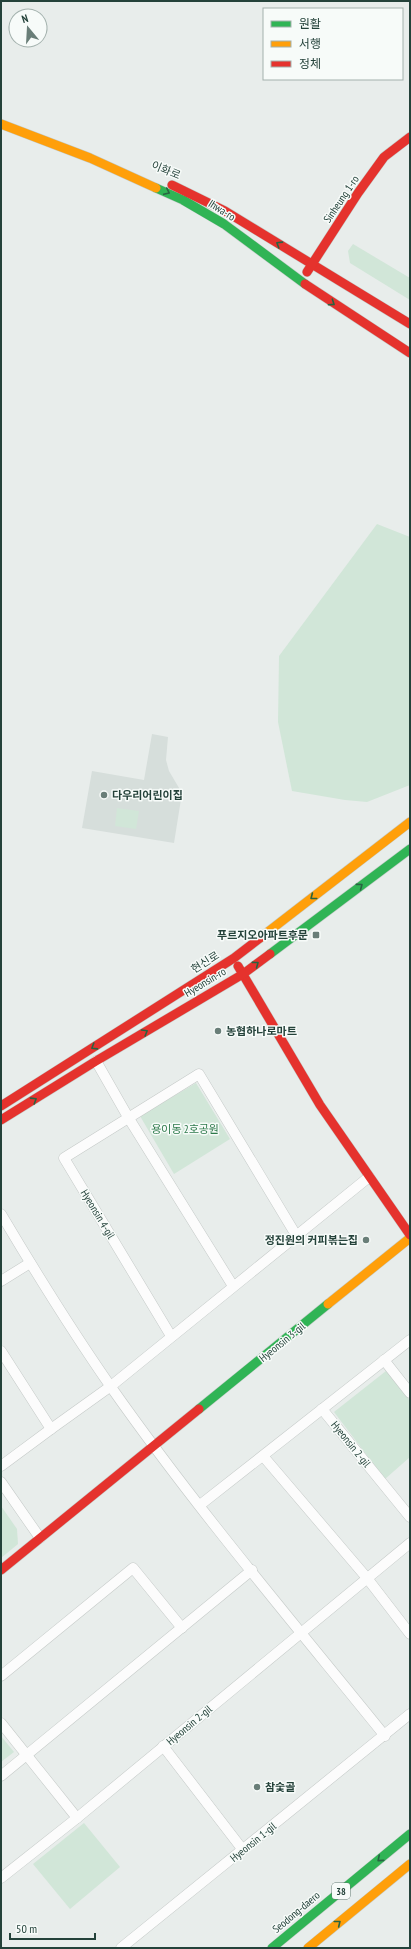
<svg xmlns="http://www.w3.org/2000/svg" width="411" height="1949" viewBox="0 0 411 1949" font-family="'PT Sans Narrow','Noto Sans KR',sans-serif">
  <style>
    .built { fill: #d6dedb }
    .green { fill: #d1e6d8 }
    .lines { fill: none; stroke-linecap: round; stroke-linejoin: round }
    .street-casing { stroke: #c5cac8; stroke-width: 11 }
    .fast-casing { stroke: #c3cbc8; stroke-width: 10 }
    .slow-casing { stroke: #c3cbc8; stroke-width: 10 }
    .jam-casing { stroke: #c3cbc8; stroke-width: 10 }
    .street { stroke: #fcfcfc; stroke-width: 10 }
    .fast { stroke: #30b455; stroke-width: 9 }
    .slow { stroke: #ff9f0a; stroke-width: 9 }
    .jam { stroke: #e5322d; stroke-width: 9 }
    .oneway { stroke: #286442 }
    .poi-dot { fill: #697e78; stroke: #f7fbf9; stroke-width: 1.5 }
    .labels { text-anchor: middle; stroke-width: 3; stroke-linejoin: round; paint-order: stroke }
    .shield { fill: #f7fbf9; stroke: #637a73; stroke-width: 1 }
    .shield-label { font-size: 10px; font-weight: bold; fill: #24423a }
    .street-label { font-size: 11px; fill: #24423a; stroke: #f7fbf9 }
    .poi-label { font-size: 11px; font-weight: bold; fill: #24423a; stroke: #f7fbf9; text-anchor: start }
    .park-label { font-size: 11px; fill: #2d7a4b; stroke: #f7fbf9 }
  </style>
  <rect width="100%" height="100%" fill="#e8edeb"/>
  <polygon class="built" points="152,734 168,737 166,760 169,771 182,793 174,843 82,828 92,771 144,780"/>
  <g class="green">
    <polygon points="353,244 410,278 410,300 350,263 348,251"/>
    <polygon points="377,524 410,537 410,785 367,802 345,800 292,791 278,722 279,656"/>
    <polygon points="117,808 139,811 136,829 115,826"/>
    <polygon points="196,1083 230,1139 174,1174 140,1116"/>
    <polygon points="386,1371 410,1401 410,1457 385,1479 334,1412"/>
    <polygon points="1,1506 17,1529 18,1544 1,1558"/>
    <polygon points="1,1736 14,1752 1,1762"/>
    <polygon points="84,1823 120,1867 70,1909 33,1864"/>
  </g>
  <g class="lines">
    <g class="street-casing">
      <g id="street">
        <polyline points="96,1061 128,1117 233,1286"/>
        <path d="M1 1214C36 1273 72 1331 111 1387 196 1508 292 1621 385 1736"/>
        <polyline points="1,1281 30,1263"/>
        <polyline points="171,1336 64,1158 199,1074 296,1235"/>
        <polyline points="1,1351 51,1429 111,1386 369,1177"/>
        <polyline points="384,1360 410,1393"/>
        <polyline points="322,1409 410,1517"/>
        <polyline points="263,1456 367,1578 410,1634"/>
        <polyline points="1,1466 51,1429"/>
        <polyline points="1,1482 40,1538"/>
        <polyline points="200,1505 410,1340"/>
        <polyline points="1,1676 133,1568 182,1628"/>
        <polyline points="1,1723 77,1818"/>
        <polyline points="163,1746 243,1850"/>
        <polyline points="1,1776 252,1570"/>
        <polyline points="1,1878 77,1818 410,1543"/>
        <polyline points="121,1948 410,1714"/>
      </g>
    </g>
    <g class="fast-casing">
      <g id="fast">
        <polyline points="156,188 183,200 224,224 305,284"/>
        <polyline points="270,954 410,849"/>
        <polyline points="199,1409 328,1304"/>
        <polyline points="272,1948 410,1834"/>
      </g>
    </g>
    <g class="slow-casing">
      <g id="slow">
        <polyline points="1,124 90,158 156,188"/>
        <polyline points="260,938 410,822"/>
        <polyline points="328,1304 410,1238"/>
        <polyline points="308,1948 410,1864"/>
      </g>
    </g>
    <g class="jam-casing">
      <g id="jam">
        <polyline points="172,185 225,211 410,324"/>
        <polyline points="307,272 358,193 384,157 410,137"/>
        <polyline points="305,284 410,353"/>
        <polyline points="238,966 320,1105 410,1235"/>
        <polyline points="1,1106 234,958 260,938"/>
        <polyline points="1,1120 96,1061 243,974 270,954"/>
        <polyline points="1,1570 199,1409"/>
      </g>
    </g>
    <use href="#street" class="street"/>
    <use href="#fast" class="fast"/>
    <use href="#slow" class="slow"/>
    <use href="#jam" class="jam"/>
  </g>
  <defs><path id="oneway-chevron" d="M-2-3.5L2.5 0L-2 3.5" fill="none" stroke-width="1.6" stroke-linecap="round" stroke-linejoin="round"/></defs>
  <g class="oneway">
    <use href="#oneway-chevron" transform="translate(167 192) rotate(25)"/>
    <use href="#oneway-chevron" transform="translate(279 244) rotate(-148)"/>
    <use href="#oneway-chevron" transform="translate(332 303) rotate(34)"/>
    <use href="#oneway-chevron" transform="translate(360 886) rotate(-37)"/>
    <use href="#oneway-chevron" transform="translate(313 897) rotate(142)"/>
    <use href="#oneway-chevron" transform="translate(256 964) rotate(-37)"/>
    <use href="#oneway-chevron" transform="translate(145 1032) rotate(-31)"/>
    <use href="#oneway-chevron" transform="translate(94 1047) rotate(148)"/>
    <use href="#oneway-chevron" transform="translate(34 1100) rotate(-32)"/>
    <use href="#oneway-chevron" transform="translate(380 1859) rotate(140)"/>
    <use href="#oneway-chevron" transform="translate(338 1923) rotate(-39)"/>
  </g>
  <g class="poi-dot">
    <circle cx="104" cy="795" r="4"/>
    <rect x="312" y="931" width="8" height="8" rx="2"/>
    <circle cx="218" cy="1031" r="4"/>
    <circle cx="366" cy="1240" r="4"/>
    <circle cx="257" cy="1787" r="4"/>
  </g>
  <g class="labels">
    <rect class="shield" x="332" y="1883" width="18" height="16" rx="3"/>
    <g class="shield-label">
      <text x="341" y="1895">38</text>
    </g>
    <g class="street-label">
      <text transform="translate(166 170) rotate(22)" y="4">이화로</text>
      <text transform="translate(341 199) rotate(-56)" y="4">Sinheung 1-ro</text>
      <text transform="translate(222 210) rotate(32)" y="4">Ihwa-ro</text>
      <text transform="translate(205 962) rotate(-32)" y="4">현신로</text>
      <text transform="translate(205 982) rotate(-31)" y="4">Hyeonsin-ro</text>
      <text transform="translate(98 1214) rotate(59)" y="4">Hyeonsin 4-gil</text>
      <text transform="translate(282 1342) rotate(-39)" y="4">Hyeonsin 3-gil</text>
      <text transform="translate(351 1444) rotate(51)" y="4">Hyeonsin 2-gil</text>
      <text transform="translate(189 1725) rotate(-40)" y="4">Hyeonsin 2-gil</text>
      <text transform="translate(253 1842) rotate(-39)" y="4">Hyeonsin 1-gil</text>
      <text transform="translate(296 1912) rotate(-40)" y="4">Seodong-daero</text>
    </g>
    <g class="poi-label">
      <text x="112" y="799">다우리어린이집</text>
      <text x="308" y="939" text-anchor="end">푸르지오아파트후문</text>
      <text x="226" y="1035">농협하나로마트</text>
      <text x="358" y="1244" text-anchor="end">정진원의 커피볶는집</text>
      <text x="265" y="1791">참숯골</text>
    </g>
    <g class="park-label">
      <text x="185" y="1133">용이동 2호공원</text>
    </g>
  </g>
  <rect width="411" height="1949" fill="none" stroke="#24423a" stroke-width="4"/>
  <rect x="263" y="8" width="140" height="72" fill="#f7fbf9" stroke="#a3b1ad"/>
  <rect x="271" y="21" width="20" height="6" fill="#30b455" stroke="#a3b1ad"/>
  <text x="299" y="28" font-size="12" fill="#24423a">원활</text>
  <rect x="271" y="41" width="20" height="6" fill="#ff9f0a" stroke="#a3b1ad"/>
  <text x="299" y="48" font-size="12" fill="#24423a">서행</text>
  <rect x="271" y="61" width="20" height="6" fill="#e5322d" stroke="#a3b1ad"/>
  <text x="299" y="68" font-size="12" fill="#24423a">정체</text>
  <g transform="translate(28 28) rotate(342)"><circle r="19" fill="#f7fbf9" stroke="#a3b1ad"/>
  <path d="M0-3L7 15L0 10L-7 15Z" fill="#697e78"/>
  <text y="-6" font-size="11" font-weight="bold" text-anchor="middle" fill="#24423a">N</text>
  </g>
  <path d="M10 1933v6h85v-6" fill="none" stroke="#24423a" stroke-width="2"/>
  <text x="16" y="1933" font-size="12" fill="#24423a" stroke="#f7fbf9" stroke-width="3" paint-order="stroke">50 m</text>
</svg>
